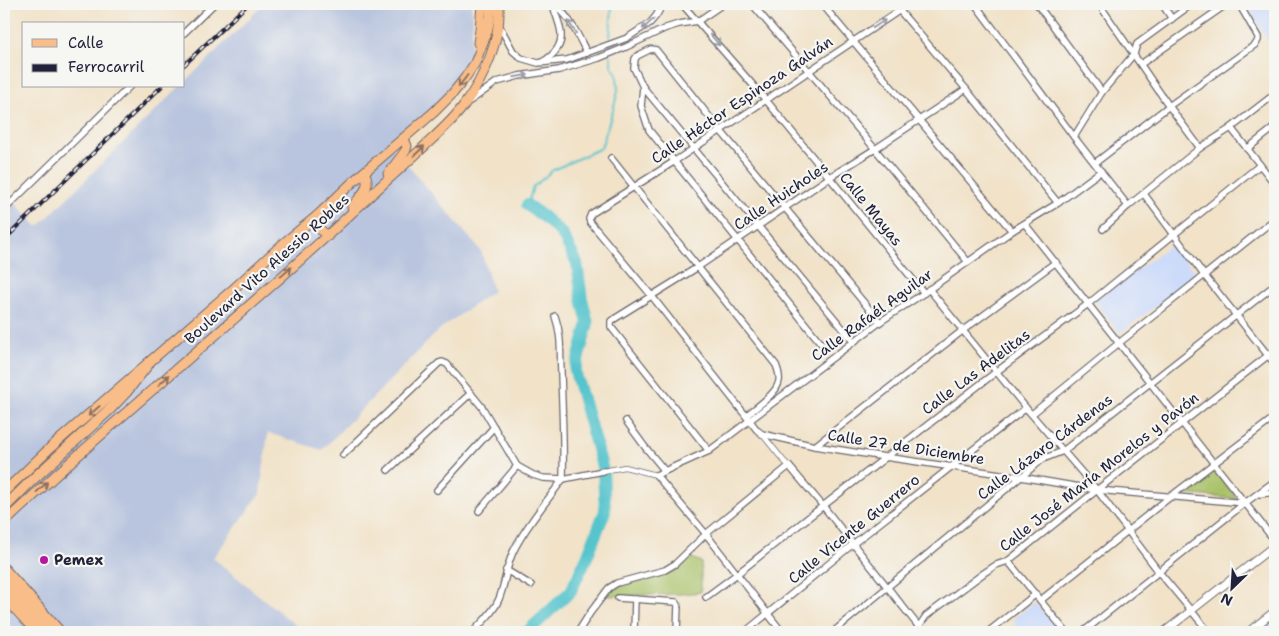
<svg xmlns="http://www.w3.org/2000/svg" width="1279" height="636" viewBox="0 0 1279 636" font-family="'Shantell Sans',sans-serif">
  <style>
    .built { fill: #cddbfa }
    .industrial { fill: #b9c5de }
    .green { fill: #a9c167; stroke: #667251 }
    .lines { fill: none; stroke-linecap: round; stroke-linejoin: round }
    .stream { stroke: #57c4cd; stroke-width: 2 }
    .river { stroke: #57c4cd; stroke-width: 12 }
    .pedestrian-casing { stroke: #6a656c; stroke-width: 6 }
    .minor-casing { stroke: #6a656c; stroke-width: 8 }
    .tertiary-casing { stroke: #6a656c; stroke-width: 9 }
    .primary-casing { stroke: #6a656c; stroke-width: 11 }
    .trunk-casing { stroke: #6a656c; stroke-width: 12 }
    .pedestrian { stroke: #fff; stroke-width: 4.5 }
    .minor { stroke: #fff; stroke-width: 5.5 }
    .tertiary { stroke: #fff; stroke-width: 7 }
    .primary { stroke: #f8bd89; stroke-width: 9 }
    .trunk { stroke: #f8bd89; stroke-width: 10 }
    .rail-casing { stroke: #22223b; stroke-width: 4 }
    .rail { stroke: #f6f6f2; stroke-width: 2; stroke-dasharray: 5.5; stroke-linecap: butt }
    .oneway { stroke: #9c9ca7 }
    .oneway2 { stroke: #8d7062 }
    .poi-dot { fill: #b5179e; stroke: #f6f6f2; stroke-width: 2 }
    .labels { text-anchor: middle; stroke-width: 4.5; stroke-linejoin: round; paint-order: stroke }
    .street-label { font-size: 15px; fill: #22223b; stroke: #f6f6f2 }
    .poi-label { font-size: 15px; font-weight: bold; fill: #22223b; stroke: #f6f6f2; text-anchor: start }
  </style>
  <rect width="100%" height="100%" fill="#f6f6f2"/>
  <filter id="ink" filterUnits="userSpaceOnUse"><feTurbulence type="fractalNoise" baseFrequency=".02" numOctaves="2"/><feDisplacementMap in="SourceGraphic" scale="10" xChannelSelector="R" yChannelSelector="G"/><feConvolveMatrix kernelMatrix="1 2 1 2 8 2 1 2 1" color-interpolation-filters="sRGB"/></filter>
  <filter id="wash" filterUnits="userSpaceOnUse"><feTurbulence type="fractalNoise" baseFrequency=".0096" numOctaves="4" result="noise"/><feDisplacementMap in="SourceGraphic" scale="20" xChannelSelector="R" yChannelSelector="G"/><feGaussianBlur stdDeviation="1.12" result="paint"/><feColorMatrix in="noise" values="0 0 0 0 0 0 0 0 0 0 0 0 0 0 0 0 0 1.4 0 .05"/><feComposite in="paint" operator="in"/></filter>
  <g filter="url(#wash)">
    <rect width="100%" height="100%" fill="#f1e2c8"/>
    <g class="built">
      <polygon points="1246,4 1275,4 1275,50 1274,51"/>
      <polygon points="1172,244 1197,275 1120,333 1095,301"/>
      <polygon points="1035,602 1060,632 1005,632 1016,624 1013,619"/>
    </g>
    <g class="industrial">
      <polygon points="264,4 471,4 473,18 470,64 456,87 392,147 481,251 493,291 439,330 322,450 268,433 260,494 213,558 304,632 4,632 4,192 38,227 180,86 184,86 184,83"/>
      <polygon points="1275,618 1275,632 1257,632"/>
    </g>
    <g class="green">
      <polygon points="1213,469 1238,499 1183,494"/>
      <polygon points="690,557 701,562 701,592 682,594 608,596 610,589 678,570"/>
    </g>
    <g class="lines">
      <g class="stream">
        <polyline points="610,51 610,38 612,4"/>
        <polyline points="527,205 533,187 553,170 601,148 613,110 618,91 617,74 611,65 611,56"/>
      </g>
      <polyline class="river" points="527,632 571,591 587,557 605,511 603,471 600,459 575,371 588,323 582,299 577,263 562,234 544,217 527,205"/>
    </g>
  </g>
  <g filter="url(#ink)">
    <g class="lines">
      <g class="pedestrian-casing">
        <g id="pedestrian">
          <polyline points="762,434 783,460 789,466"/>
          <polyline points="603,471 625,467 656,475"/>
        </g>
      </g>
      <g class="minor-casing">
        <g id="minor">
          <path d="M553 4C569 14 578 36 587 53"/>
          <polyline points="682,4 766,100 924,293"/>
          <polyline points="752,4 875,149 968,262"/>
          <polyline points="822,4 1012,231"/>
          <polyline points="894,4 966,89 1058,203"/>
          <polyline points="909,4 675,161 591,214 589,219 590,222 651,295 757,430 762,434 815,446 885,457 1021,477 1097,490 1245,503"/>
          <polyline points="975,4 1074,137 1128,206"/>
          <polyline points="1037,4 1102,92"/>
          <polyline points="1099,4 1169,106 1200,148"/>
          <polyline points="1162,4 1172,19"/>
          <polyline points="499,25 513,51 521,58 538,63 567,60 627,38 650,23 656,16 663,4"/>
          <polyline points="184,33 214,4"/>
          <path d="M542 62C548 59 553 55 557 49 567 34 556 20 553 4"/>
          <polyline points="1141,64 1227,4"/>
          <polyline points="643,87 641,106 649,130 824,347"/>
          <polyline points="470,101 497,82 519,76 559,70 599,58 626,47 666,28 679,24 698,21 723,4"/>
          <polyline points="1231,128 1275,184"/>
          <polyline points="1074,137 1102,92 1134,54 1137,44 1192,4"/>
          <polyline points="1247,149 1275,127"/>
          <path d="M611 158 776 365C778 370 780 375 779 381 777 394 756 407 746 416"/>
          <polyline points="1095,163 1169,106 1256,44 1258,40 1258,37 1239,4"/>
          <polyline points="1144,194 1204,275 1275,364"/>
          <polyline points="4,210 130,86"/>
          <polyline points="1025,224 1275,541"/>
          <polyline points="1103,229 1128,206 1200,148 1231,128 1275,94"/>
          <polyline points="929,289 1026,408 1097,490 1159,572 1209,632"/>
          <path d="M555 316C562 336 560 352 561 373 562 408 564 443 563 479"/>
          <polyline points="854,342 643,87 634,68 635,59 637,56 651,49 656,50 720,130 880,322"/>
          <polyline points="1032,414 1119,343 1275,219"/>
          <polyline points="626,421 645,447 665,471"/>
          <polyline points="815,446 962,331 1056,262"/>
          <polyline points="709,451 611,327 611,321 698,267 830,177 875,149 966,89"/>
          <polyline points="343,455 439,363 442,362 447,364 482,407 517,466 533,475 543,478 563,479 603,471"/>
          <polyline points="388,470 471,393"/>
          <polyline points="437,490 494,427"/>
          <polyline points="1260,494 1275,492"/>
          <polyline points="479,511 517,466"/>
          <polyline points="1008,561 1066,632"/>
          <polyline points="506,570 531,585"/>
          <polyline points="706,597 737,574 823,506 996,372 1088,304 1260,165"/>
          <polyline points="618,598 676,602 678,605 677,632"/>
          <polyline points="1041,600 1170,497 1275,417"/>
          <path d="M473 632C482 622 494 612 499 599 506 582 506 564 515 548 528 523 547 501 563 479"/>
          <polyline points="578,632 590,613 609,588 617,583 665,570 675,564 706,534 789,466 823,506 923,632"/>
          <polyline points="634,632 635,599"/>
          <polyline points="745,632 853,544 1026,408"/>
          <polyline points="782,632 706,534 656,475 709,451 880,322 924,293 1012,231 1058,203 1101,171"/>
          <polyline points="833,632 1021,477 1043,459 1063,451 1275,285"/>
          <polyline points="915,632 926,616 984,573 996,565 1008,561 1097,490 1275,350"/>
          <polyline points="988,632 1036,594"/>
          <polyline points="1083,632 1245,503 1275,481"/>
        </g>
      </g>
      <g class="tertiary-casing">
        <g id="tertiary">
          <polyline points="1164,632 1275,545"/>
          <polyline points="1248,632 1275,611"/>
        </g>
      </g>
      <g class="primary-casing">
        <g id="primary">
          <polyline points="478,43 480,30 482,4"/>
          <polyline points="388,174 406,150 407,146 404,139"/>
          <path d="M352 207C361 195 373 187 364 172"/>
          <path d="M317 216C317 226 319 230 328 236"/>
          <polyline points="4,492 50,448 230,292 285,242 317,216 356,179 434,112 453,93 465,78 475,63 487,32 490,18 491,4"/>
          <path d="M4 523C119 414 243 316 358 207 382 184 407 163 430 141 442 130 455 118 464 105 485 77 501 39 499 4"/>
        </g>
      </g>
      <g class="trunk-casing">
        <g id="trunk">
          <polyline points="4,508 32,480 109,410 127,391 149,363"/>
          <polyline points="4,569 60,632"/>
          <polyline points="4,583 48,632"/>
          <polyline points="4,596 37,632"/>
        </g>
      </g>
      <use href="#pedestrian" class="pedestrian"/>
      <use href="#minor" class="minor"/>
      <use href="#tertiary" class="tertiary"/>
      <use href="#primary" class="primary"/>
      <use href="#trunk" class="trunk"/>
      <g class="rail-casing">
        <g id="rail">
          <polyline points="184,65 248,4"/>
          <polyline points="4,240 162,86"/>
        </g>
      </g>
      <use href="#rail" class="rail"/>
    </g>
    <defs><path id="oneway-shaft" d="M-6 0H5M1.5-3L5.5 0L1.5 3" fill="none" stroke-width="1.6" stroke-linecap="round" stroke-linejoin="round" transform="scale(1.25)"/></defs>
    <g class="oneway">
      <use href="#oneway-shaft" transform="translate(648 24) rotate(138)"/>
      <use href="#oneway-shaft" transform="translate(879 24) rotate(-34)"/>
      <use href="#oneway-shaft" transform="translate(572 27) rotate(-123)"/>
      <use href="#oneway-shaft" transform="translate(715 40) rotate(49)"/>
      <use href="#oneway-shaft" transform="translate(521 76) rotate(-10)"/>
    </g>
    <g class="oneway2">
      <use href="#oneway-shaft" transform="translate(463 81) rotate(127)"/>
      <use href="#oneway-shaft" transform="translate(419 151) rotate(-44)"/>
      <use href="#oneway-shaft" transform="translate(286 272) rotate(-41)"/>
      <use href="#oneway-shaft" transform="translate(164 380) rotate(-43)"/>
      <use href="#oneway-shaft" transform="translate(94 411) rotate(139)"/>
      <use href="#oneway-shaft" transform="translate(42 487) rotate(-43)"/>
    </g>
  </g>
  <circle class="poi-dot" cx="44" cy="560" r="5"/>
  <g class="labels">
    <g class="street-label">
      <text transform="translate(742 100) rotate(-34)" y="5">Calle Héctor Espinoza Galván</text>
      <text transform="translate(781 196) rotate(-34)" y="5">Calle Huicholes</text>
      <text transform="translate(871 209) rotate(51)" y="5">Calle Mayas</text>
      <text transform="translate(267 269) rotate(-42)" y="5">Boulevard Vito Alessio Robles</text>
      <text transform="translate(872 315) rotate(-36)" y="5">Calle Rafaél Aguilar</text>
      <text transform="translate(976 372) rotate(-37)" y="5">Calle Las Adelitas</text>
      <text transform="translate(906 447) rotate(9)" y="5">Calle 27 de Diciembre</text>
      <text transform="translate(1045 447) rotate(-37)" y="5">Calle Lázaro Cárdenas</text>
      <text transform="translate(1099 472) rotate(-38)" y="5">Calle José María Morelos y Pavón</text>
      <text transform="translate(854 529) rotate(-39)" y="5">Calle Vicente Guerrero</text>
    </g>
    <g class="poi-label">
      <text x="54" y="565">Pemex</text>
    </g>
  </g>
  <rect width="1279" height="636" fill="none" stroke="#f6f6f2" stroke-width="20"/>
  <rect x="22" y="22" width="162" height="65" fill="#f6f6f2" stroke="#a1a1a9"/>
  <rect x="32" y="39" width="25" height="8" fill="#f8bd89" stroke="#a1a1a9"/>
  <text x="68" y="48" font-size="15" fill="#22223b">Calle</text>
  <rect x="32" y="64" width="25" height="8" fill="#22223b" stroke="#a1a1a9"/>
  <text x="68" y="72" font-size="15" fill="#22223b">Ferrocarril</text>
  <g transform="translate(1232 588) rotate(205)" stroke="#f6f6f2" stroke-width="4" paint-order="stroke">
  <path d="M0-4L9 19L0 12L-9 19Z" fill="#22223b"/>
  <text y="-8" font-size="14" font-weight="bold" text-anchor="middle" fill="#22223b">N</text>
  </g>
</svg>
